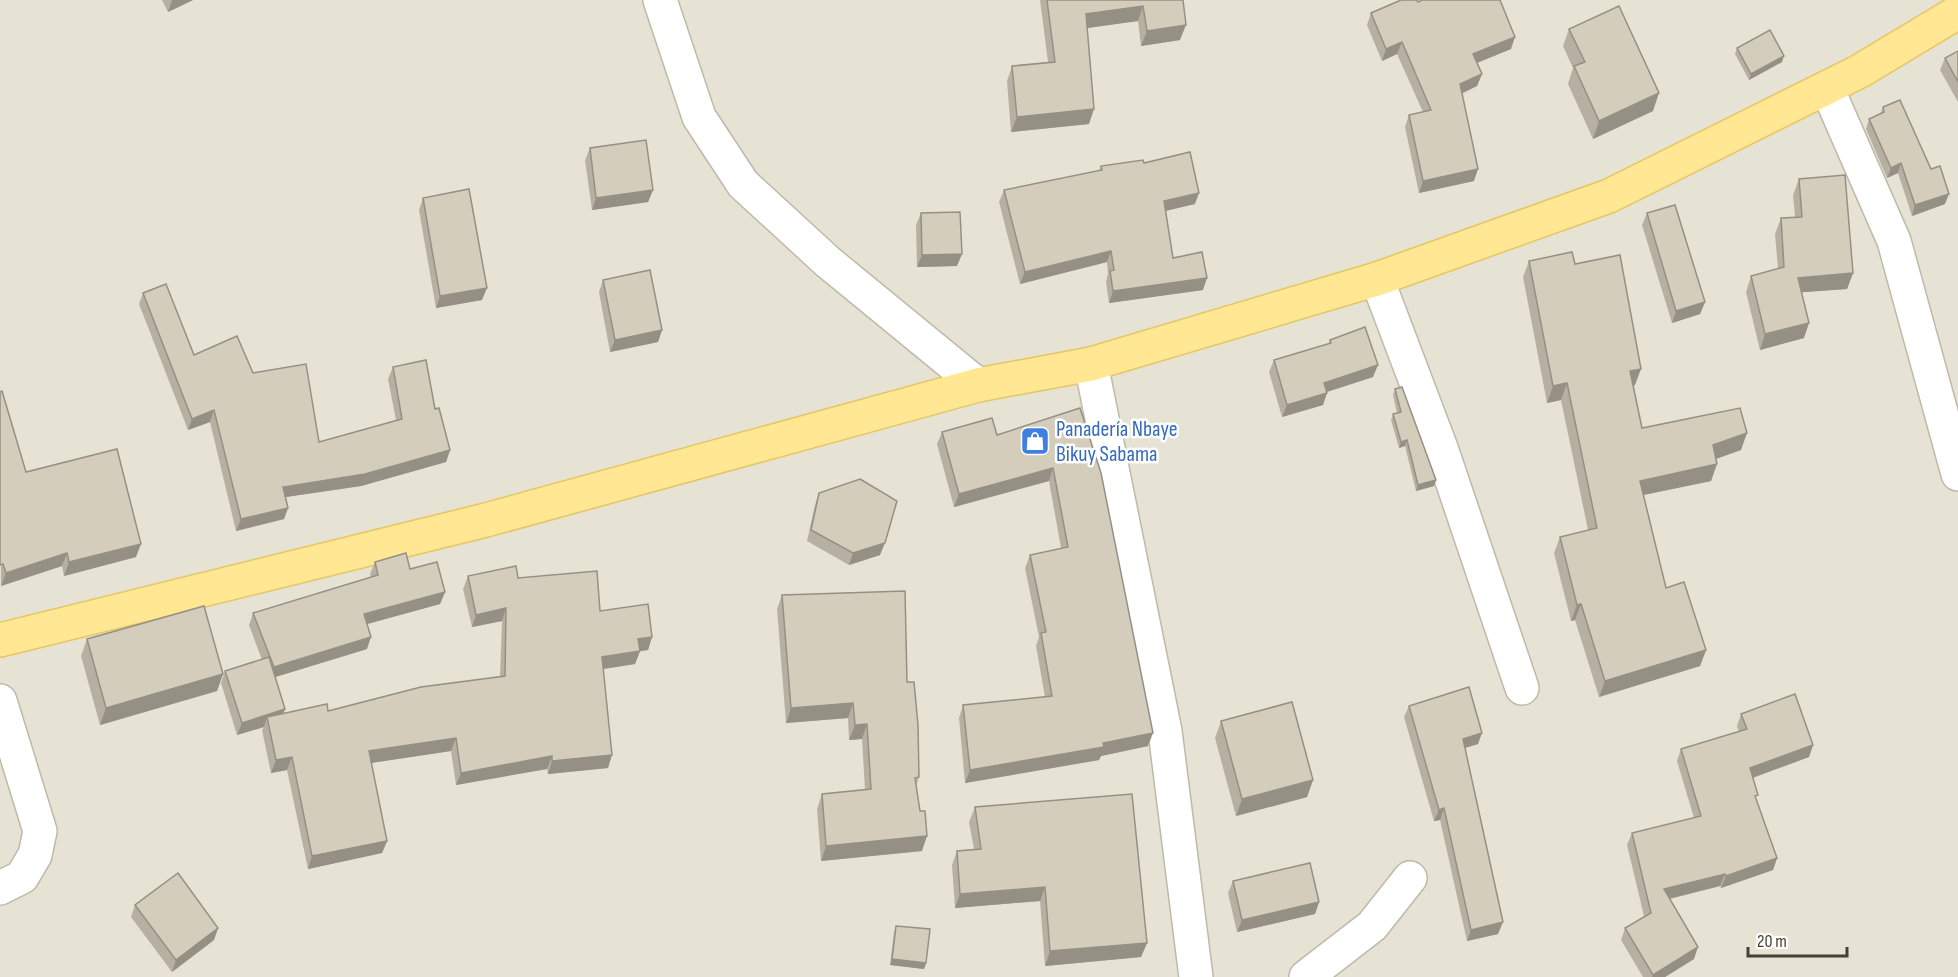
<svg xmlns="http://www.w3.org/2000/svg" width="1958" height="977" viewBox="0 0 1958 977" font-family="'Sofia Sans Condensed',sans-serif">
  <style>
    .residential { fill: #e7e3d4 }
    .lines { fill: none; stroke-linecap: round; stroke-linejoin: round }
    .minor-casing { stroke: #bfb9a9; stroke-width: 36 }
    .primary-casing { stroke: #e5c662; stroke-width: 36 }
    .minor { stroke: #fff; stroke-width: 33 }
    .primary { stroke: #ffe794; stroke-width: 33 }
    .wall { fill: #b7b0a2 }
    .shaded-wall { fill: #959084 }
    .building { fill: #d5cdbc; stroke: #959084; stroke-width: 1.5 }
    .labels { text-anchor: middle; stroke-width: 5; stroke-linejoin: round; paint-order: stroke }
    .shop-label { font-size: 22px; fill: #366cbe; stroke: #fff; text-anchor: start }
  </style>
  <rect width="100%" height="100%" fill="#f3f0e6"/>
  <rect class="residential" x="0" y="0" width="1958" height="977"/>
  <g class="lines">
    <g class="minor-casing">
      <g id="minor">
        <polyline points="660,0 699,117 743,184 828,262 978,385"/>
        <polyline points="1827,88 1894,241 1958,474"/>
        <polyline points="1377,279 1441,448 1522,688"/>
        <polyline points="1091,364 1165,731 1196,977"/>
        <polyline points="0,701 40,831 35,855 22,877 0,888"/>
        <polyline points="1306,977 1372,926 1410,878"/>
      </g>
    </g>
    <g class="primary-casing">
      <polyline id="primary" points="0,640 486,520 978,385 1091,364 1377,279 1609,196 1860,71 1958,12"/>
    </g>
    <use href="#minor" class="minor"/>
    <use href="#primary" class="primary"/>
  </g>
  <g class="wall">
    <polygon points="162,0 193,0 168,12"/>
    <polygon points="1040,0 1183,0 1180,40 1141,46 1138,21 1087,28 1089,124 1011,132 1007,81 1012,66 1048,62"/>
    <polygon points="1418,2 1511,49 1477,63 1482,74 1477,86 1462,94 1474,181 1419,193 1405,127 1409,115 1423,112 1397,54 1382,61 1367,25 1371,13"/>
    <polygon points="1569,29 1653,111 1593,139 1568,84 1573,68 1563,46"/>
    <polygon points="1737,48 1782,62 1749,80 1735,54"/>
    <polygon points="1958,51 1958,102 1940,70 1945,58"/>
    <polygon points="1883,107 1945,204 1912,216 1898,173 1887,178 1866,129 1869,119 1880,115"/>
    <polygon points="590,148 653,190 648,202 592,210 585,160"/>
    <polygon points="1144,163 1195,204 1166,211 1173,258 1203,290 1109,303 1106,282 1108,274 1107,262 1020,284 999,202 1004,190 1099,171 1101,166"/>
    <polygon points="1799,179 1853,273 1847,289 1802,292 1804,338 1760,350 1746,292 1751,276 1778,269 1775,234 1781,218 1795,217 1793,195"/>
    <polygon points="423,198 482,300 436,308 419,210"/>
    <polygon points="921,213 957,266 917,267 916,225"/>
    <polygon points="1647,213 1705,302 1700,314 1672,323 1642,225"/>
    <polygon points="1529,261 1575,264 1635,385 1633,386 1642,428 1741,450 1716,459 1711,481 1643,495 1666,588 1706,650 1700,666 1599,697 1575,620 1571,621 1554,553 1560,537 1588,530 1561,400 1547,403 1523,277"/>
    <polygon points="603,280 662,330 658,342 610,352 599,292"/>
    <polygon points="143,293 194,355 253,373 319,442 396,420 388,379 393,367 435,409 450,450 446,462 361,486 286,497 288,508 284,519 236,531 210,422 188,430 139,304"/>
    <polygon points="1330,340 1373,377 1327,392 1323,405 1282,417 1269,372 1274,360 1328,344"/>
    <polygon points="1395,389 1436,480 1434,486 1416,491 1405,446 1399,448 1391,420 1393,414 1397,413 1393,395"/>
    <polygon points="0,392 26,472 136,557 64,576 62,566 1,586"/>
    <polygon points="1080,408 1148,746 1101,756 1099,760 965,783 959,718 963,705 1045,697 1036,646 1039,637 1025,568 1030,555 1061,548 1049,481 954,507 937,444 942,432 997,435"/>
    <polygon points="819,493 880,555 849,565 807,541 815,505"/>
    <polygon points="375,562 410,569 445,592 440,604 367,624 367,649 275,677 284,714 328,711 500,677 502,621 472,627 463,589 468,576 518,578 600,611 652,637 648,650 640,651 635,664 603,669 608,768 548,774 547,769 456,785 451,751 371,763 387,841 382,853 308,869 287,770 271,773 262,730 264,727 237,735 221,683 225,671 262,660 249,625 253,613 371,577 370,574"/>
    <polygon points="782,595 907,682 919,777 916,786 922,851 821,861 817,809 822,794 865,790 862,739 849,740 848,718 786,723 777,609"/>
    <polygon points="87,639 223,674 217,691 100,725 81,656"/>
    <polygon points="1409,706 1478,744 1465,748 1498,934 1467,941 1440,820 1434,821 1404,717"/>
    <polygon points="1741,714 1813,745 1809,757 1753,778 1756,800 1777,858 1773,870 1721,888 1720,886 1670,899 1694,959 1665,977 1643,977 1621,940 1625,928 1644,916 1627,845 1632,833 1694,818 1677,761 1681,749 1739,732 1737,726"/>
    <polygon points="1221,721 1313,780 1307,797 1236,816 1215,738"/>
    <polygon points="975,807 1147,943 1141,957 1045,966 1040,901 955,908 952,865 957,851 974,849 969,822"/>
    <polygon points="1233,881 1319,902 1315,914 1237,932 1228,893"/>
    <polygon points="135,905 218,928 214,940 172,972 131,917"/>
    <polygon points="896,926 926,963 924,969 890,965 894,932"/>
  </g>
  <g class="shaded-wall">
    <polygon points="172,0 193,0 168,12"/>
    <polygon points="1143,6 1138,21 1080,29 1086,14"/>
    <polygon points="1186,25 1180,40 1141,46 1147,31"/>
    <polygon points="1515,37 1511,49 1469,66 1473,54"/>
    <polygon points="1402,42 1397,54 1382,61 1386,49"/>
    <polygon points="1784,56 1782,62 1749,80 1751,74"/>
    <polygon points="1482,74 1477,86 1455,96 1460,84"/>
    <polygon points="1659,93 1653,111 1593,139 1599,121"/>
    <polygon points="1094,109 1089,124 1011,132 1017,117"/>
    <polygon points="1901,163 1898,173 1887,178 1891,168"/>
    <polygon points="1478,169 1474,181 1419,193 1423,181"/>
    <polygon points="653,190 648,202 592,210 596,198"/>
    <polygon points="1199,193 1195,204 1160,212 1164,201"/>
    <polygon points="1949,194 1945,204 1912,216 1915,205"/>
    <polygon points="1111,251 1107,262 1020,284 1025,272"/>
    <polygon points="962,254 957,266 917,267 922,255"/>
    <polygon points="1853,273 1847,289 1792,293 1798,278"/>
    <polygon points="1207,278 1203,290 1109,303 1113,291"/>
    <polygon points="487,288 482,300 436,308 440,296"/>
    <polygon points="1705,302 1700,314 1672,323 1676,311"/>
    <polygon points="1809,323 1804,338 1760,350 1765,334"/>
    <polygon points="662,330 658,342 610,352 615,340"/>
    <polygon points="1378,365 1373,377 1320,394 1324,383"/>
    <polygon points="1641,369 1635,385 1624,387 1630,371"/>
    <polygon points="1567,383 1561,400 1547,403 1553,386"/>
    <polygon points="1327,393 1323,405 1282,417 1287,405"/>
    <polygon points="214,410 210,422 188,430 192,419"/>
    <polygon points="1747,433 1741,450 1707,462 1713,445"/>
    <polygon points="1407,440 1405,446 1399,448 1401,442"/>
    <polygon points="450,450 446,462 361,486 279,498 283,487"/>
    <polygon points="1717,464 1711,481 1634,497 1640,481"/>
    <polygon points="1053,468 1049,481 954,507 959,494"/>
    <polygon points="1436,480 1434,486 1416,491 1418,485"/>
    <polygon points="288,508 284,519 236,531 241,519"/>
    <polygon points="885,543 880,555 849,565 853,553"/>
    <polygon points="141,544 136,557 64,576 69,562"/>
    <polygon points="67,553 62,566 1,586 6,573"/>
    <polygon points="445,592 440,604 360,626 364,614"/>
    <polygon points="1581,604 1575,620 1571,621 1577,605"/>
    <polygon points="506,608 502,621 472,627 476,615"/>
    <polygon points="371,637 367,649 269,679 274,667"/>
    <polygon points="652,637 648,650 633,652 638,639"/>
    <polygon points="1706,650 1700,666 1599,697 1605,681"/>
    <polygon points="640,651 635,664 597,670 602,657"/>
    <polygon points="223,674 217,691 100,725 106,708"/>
    <polygon points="853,703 848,718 786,723 791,708"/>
    <polygon points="285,709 281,721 267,717 264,727 237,735 242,723"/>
    <polygon points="867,724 862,739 849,740 855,725"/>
    <polygon points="1153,733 1148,746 1101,756 1099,760 965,783 970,770"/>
    <polygon points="1482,733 1478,744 1458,750 1463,739"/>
    <polygon points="456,738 451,751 364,764 369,751"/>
    <polygon points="1813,745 1809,757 1746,780 1750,768"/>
    <polygon points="612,755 608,768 548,774 552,761"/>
    <polygon points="552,756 547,769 456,785 461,773"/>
    <polygon points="292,757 287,770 271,773 276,760"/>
    <polygon points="1313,780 1307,797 1236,816 1242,799"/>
    <polygon points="1444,808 1440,820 1434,821 1439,810"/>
    <polygon points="927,836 922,851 821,861 826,846"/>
    <polygon points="387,841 382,853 308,869 312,856"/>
    <polygon points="1777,858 1773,870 1721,888 1726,876"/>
    <polygon points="1725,874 1720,886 1660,901 1664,889"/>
    <polygon points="1045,887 1040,901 955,908 960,894"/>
    <polygon points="1319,902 1315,914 1237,932 1242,920"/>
    <polygon points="1503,922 1498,934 1467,941 1471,930"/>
    <polygon points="218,928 214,940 172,972 176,960"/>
    <polygon points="1147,943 1141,957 1045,966 1050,951"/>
    <polygon points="1698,947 1694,959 1665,977 1652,977 1653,975"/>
    <polygon points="892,959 926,963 924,969 890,965"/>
  </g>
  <g class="building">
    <polygon points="1047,0 1183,0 1186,25 1147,31 1143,6 1086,14 1094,109 1017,117 1012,66 1055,62"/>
    <polygon points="1401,0 1417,0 1418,2 1422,0 1500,0 1515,37 1473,54 1482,74 1460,84 1478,169 1423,181 1409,115 1431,110 1402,42 1386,49 1371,13"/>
    <polygon points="1619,6 1659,93 1599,121 1574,66 1585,62 1569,29"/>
    <polygon points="1770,30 1784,56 1751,74 1737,48"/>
    <polygon points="1958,51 1958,82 1945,58"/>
    <polygon points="1900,100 1931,169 1940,166 1949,194 1915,205 1901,163 1891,168 1869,119 1884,112 1883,107"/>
    <polygon points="646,140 653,190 596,198 590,148"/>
    <polygon points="1190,152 1199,193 1164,201 1173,258 1202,252 1207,278 1113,291 1110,271 1114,270 1111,251 1025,272 1004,190 1102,170 1101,166 1143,160 1144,163"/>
    <polygon points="1845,175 1853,273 1798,278 1809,323 1765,334 1751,276 1784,267 1781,218 1802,217 1799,179"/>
    <polygon points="469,189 487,288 440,296 423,198"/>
    <polygon points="1675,205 1705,302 1676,311 1647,213"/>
    <polygon points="960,212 962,254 922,255 921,213"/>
    <polygon points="1572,252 1575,264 1620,255 1641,369 1630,371 1642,428 1740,408 1747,433 1713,445 1717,464 1640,481 1666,588 1684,582 1706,650 1605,681 1581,604 1577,605 1560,537 1597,528 1567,383 1553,386 1529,261"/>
    <polygon points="650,270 662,330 615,340 603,280"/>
    <polygon points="166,284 194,355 237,336 253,373 306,364 319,442 402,419 393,367 426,360 435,409 439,408 450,450 365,474 283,487 288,508 241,519 214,410 192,419 143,293"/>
    <polygon points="1365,327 1378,365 1324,383 1327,393 1287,405 1274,360 1331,343 1330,340"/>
    <polygon points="1402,387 1436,480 1418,485 1407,440 1401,442 1393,414 1401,412 1395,389"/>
    <polygon points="2,391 26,472 117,449 141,544 69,562 67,553 6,573 3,564 0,565 0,392"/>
    <polygon points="1080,408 1101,473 1153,733 1103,743 1104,747 970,770 963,705 1052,696 1041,633 1046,632 1030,555 1068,547 1053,468 959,494 942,432 992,418 997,435"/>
    <polygon points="860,479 897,501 885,543 853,553 811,530 819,493"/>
    <polygon points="406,553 410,569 437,562 445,592 364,614 371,637 274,667 253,613 378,575 375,562"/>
    <polygon points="516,566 518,578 597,571 600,611 648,604 652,637 638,639 640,651 602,657 612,755 552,761 552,756 461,773 456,738 369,751 387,841 312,856 292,757 276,760 267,717 327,704 328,711 421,687 505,676 506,608 476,615 468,576"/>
    <polygon points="905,591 907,682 914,682 918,725 919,777 915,778 920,811 925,811 927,836 826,846 822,794 871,789 867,724 855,725 853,703 791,708 782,595"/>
    <polygon points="204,606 223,674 106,708 87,639"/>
    <polygon points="269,657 285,709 242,723 225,671"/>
    <polygon points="1469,687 1482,733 1463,739 1503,922 1471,930 1444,808 1439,810 1409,706"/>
    <polygon points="1795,694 1813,745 1750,768 1758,795 1755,796 1777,858 1726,876 1725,874 1664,889 1698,947 1653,975 1625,928 1651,913 1632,833 1701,816 1681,749 1747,729 1741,714"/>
    <polygon points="1292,702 1313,780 1242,799 1221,721"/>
    <polygon points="1132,794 1147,943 1050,951 1045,887 960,894 957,851 981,849 975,807"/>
    <polygon points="1310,863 1319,902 1242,920 1233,881"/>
    <polygon points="178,873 218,928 176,960 135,905"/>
    <polygon points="896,926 930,929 926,963 892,959"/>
  </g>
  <defs>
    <g id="shop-square" transform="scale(1.5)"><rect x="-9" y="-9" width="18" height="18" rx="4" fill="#3f7fe0" stroke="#fff"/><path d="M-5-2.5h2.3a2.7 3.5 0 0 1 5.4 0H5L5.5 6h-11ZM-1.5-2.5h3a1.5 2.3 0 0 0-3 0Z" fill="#fff"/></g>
  </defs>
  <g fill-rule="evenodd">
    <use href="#shop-square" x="1035" y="441"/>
  </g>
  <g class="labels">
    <g class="shop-label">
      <text x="1056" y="436">Panadería Nbaye<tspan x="1056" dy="25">Bikuy Sabama</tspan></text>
    </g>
  </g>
  <path d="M1748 947v9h99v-9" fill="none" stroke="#464135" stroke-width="3"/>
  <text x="1757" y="947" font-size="18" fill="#464135" stroke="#ffffff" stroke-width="4.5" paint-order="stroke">20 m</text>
</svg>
